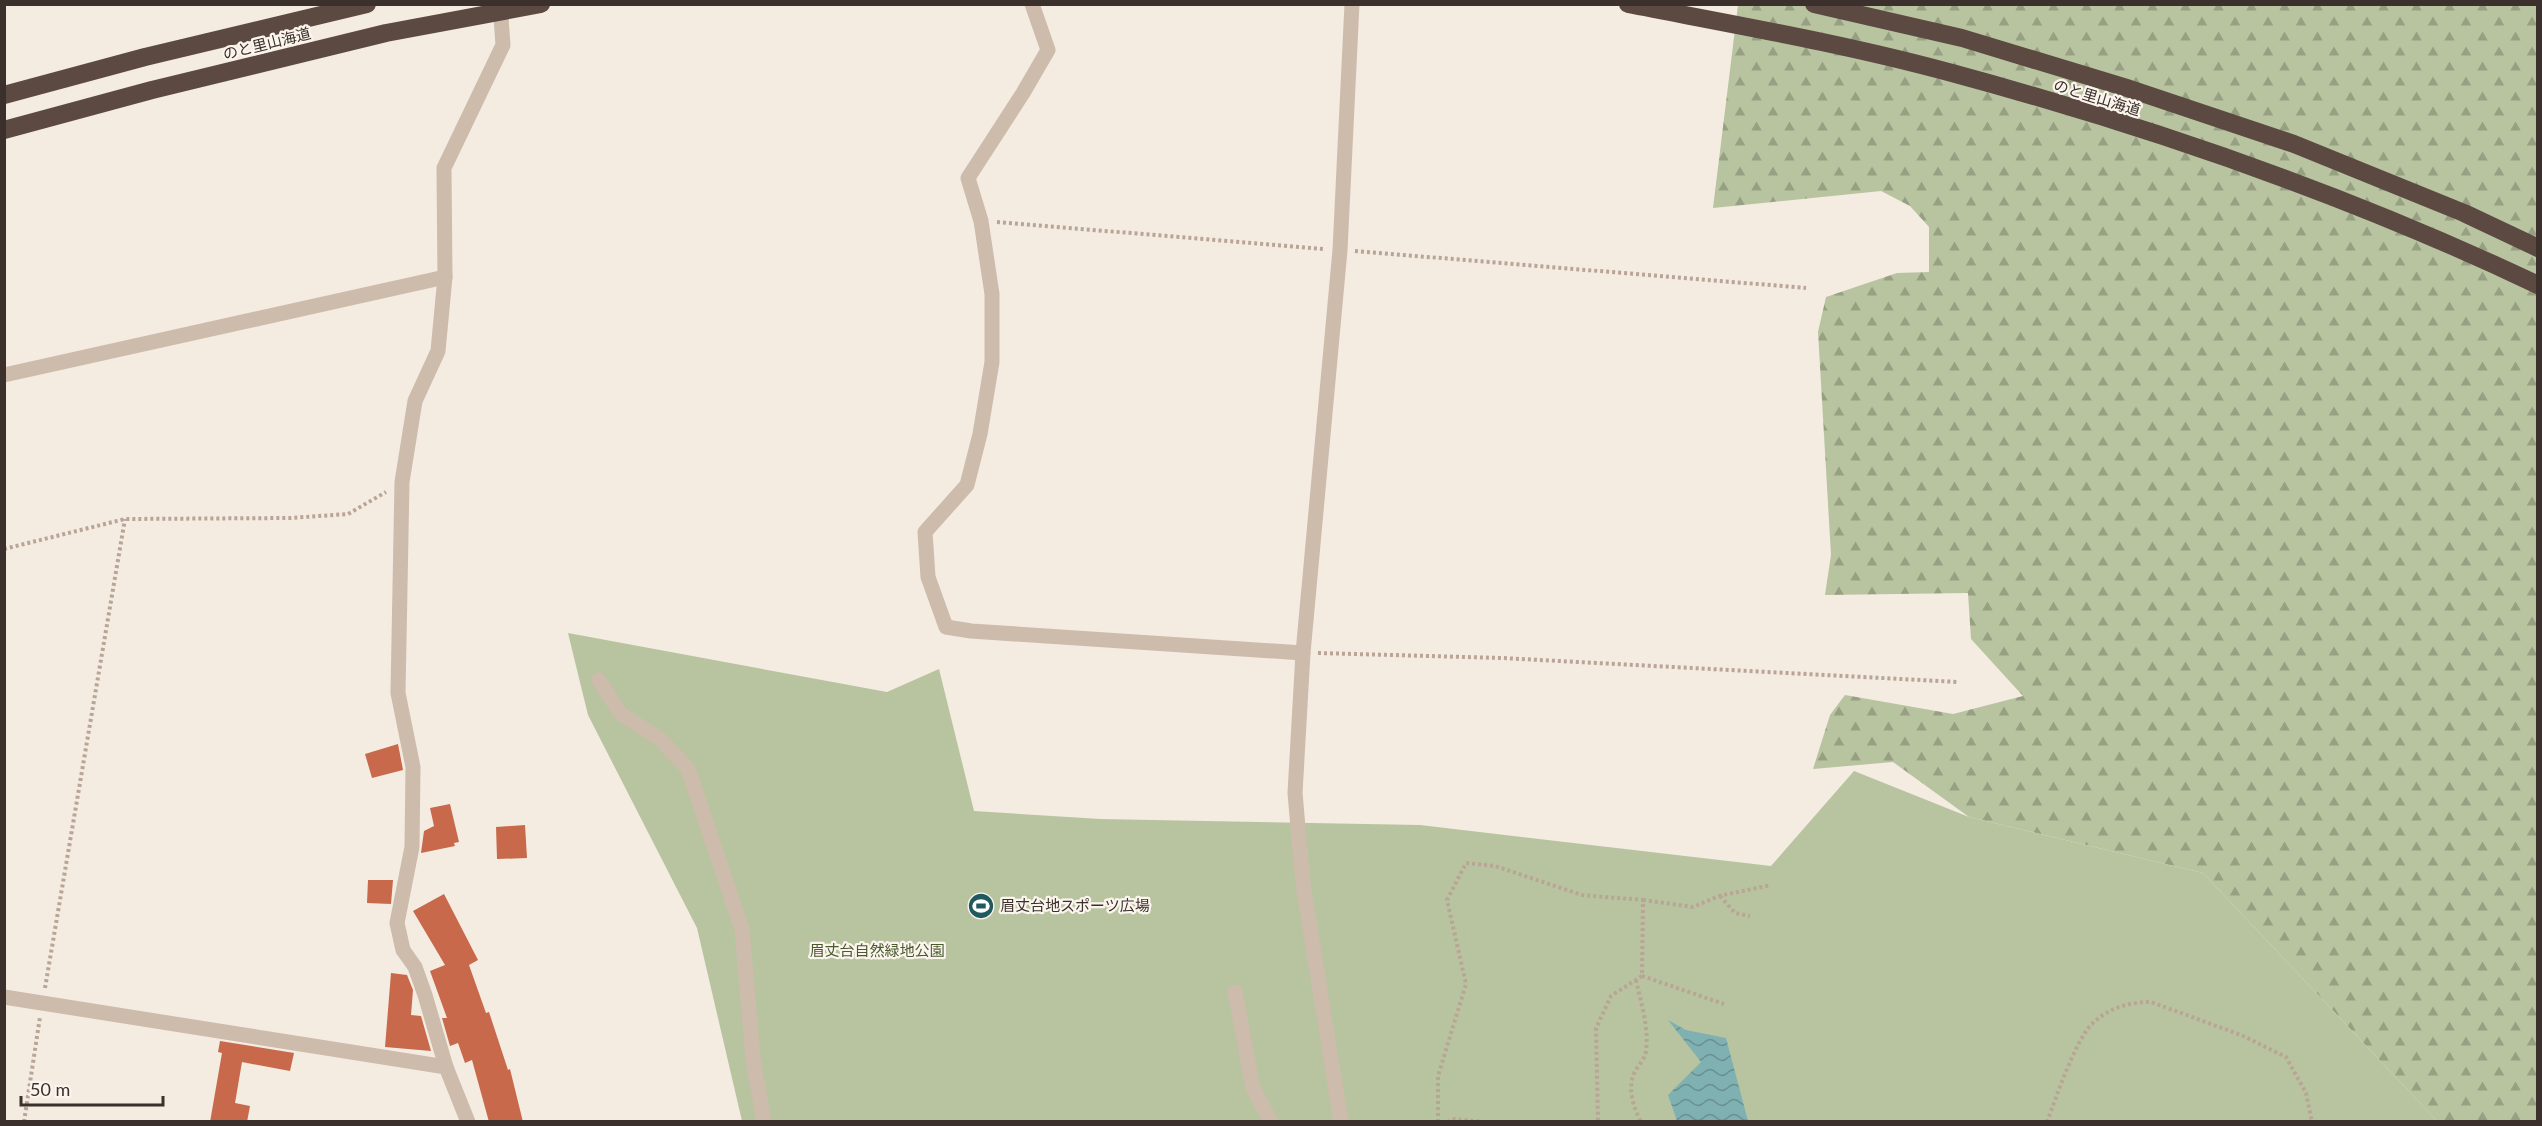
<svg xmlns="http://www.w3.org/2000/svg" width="2542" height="1126" viewBox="0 0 2542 1126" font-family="Lato,'Noto Sans JP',sans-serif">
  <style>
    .forest { fill: url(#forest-firs) }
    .green { fill: #b8c4a0 }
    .water { fill: url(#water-waves) }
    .building { fill: #c8694b }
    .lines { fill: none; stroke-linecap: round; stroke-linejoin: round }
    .path { stroke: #b9a596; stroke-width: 4; stroke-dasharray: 3 3; stroke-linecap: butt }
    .minor { stroke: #cdbbac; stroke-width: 15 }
    .highway { stroke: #5c4a42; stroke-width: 18 }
    .highway-bridge { stroke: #5c4a42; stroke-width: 18 }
    .labels { text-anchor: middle; stroke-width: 4.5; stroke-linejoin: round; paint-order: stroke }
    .street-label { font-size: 15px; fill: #3b302b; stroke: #fbf5ee }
    .poi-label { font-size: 15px; fill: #3b302b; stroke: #fbf5ee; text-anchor: start }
    .park-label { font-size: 15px; fill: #4a5a2e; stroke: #fbf5ee }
  </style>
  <defs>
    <pattern id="forest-firs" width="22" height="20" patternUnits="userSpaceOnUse" patternTransform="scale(1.5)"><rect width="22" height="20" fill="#b8c4a0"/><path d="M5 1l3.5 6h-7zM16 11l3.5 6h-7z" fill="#97a083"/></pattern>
    <pattern id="water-waves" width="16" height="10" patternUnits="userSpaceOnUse" patternTransform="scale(1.5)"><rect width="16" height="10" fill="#7fb0b2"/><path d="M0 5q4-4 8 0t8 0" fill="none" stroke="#699091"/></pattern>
  </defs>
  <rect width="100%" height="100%" fill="#f4ebe1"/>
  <polygon class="forest" points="1738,5 2537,5 2537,1121 2437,1121 2203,873 1969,817 1893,762 1813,769 1830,715 1845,695 1953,714 2023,696 1971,639 1968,593 1825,595 1831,555 1818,332 1826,297 1897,273 1929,272 1929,227 1910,206 1881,191 1713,208"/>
  <polygon class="green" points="568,633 887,692 939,669 974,811 1100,819 1420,825 1771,866 1854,771 1969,817 2203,873 2437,1121 742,1121 697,928 588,715"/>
  <polygon class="water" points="1668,1020 1686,1030 1726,1038 1748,1121 1677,1121 1668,1095 1701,1062"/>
  <g class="building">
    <polygon points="398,744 403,770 372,778 365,754"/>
    <polygon points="450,804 459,842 454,843 455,846 421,853 424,831 434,826 430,808"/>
    <polygon points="525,825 527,858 497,859 496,827"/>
    <polygon points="368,880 393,880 391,904 367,903"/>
    <polygon points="444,894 478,960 469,965 486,1013 489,1012 508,1070 510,1069 523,1122 489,1122 472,1060 465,1063 458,1043 450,1046 442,1018 447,1018 430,971 445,965 413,911"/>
    <polygon points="391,973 407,975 413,990 411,1015 421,1016 431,1051 385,1047"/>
    <polygon points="220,1041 294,1053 290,1071 242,1062 235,1103 250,1106 247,1122 210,1122 222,1053 218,1052"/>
  </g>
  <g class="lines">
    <g class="path">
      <polyline points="997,222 1324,249"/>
      <polyline points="1355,251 1806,288"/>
      <polyline points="4,549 125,519 290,518 348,514 386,492"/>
      <polyline points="1318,653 1502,658 1958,682"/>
      <polyline points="1720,896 1735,913 1750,916"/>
      <polyline points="1643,900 1693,907 1719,896 1771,885"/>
      <polyline points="1642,976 1724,1004"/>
      <path d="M1636 980C1641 1003 1649 1027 1646 1051 1645 1060 1636 1067 1633 1076 1628 1090 1634 1109 1641 1122"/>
      <polyline points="45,988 125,519"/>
      <polyline points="24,1122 40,1017"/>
      <polyline points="1438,1122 1438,1076 1466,984 1447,900 1466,863 1495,866 1582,895 1643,900 1642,976 1611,996 1596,1028 1598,1122"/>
      <polyline points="1447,1122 1455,1119 1483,1122"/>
      <path d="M2047 1122C2056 1097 2075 1042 2091 1025 2107 1008 2129 1002 2151 1002L2241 1035 2286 1057 2306 1093 2312 1122"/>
    </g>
    <g class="minor">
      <polyline points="1032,4 1048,50 1023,93 968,178 981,221 992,294 992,362 980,434 967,485 925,532 928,577 946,627 971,631 1303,653"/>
      <polyline points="4,375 445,277"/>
      <polyline points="599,680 621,714 660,739 688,769 742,929 753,1059 764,1122"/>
      <polyline points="1235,992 1253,1088 1271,1122"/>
      <polyline points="4,997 446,1067"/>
      <polyline points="468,1122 446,1067 425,995 415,967 403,950 397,923 412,847 413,767 398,693 402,482 415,401 438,351 445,277 444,168 503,45 500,4"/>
      <polyline points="1341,1122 1303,884 1295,793 1303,653 1340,250 1352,4"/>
    </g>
    <g class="highway">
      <path d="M1628 4C1736 25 1846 44 1952 73 2152 127 2351 196 2538 285"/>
      <polyline points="1814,4 1962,38 2124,87 2294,144 2464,213 2538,248"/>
      <polyline points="4,95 145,57 367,4"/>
    </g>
    <polyline class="highway-bridge" points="4,130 152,90 386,33 541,4"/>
  </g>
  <defs>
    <g id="stadium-disc" transform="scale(1.35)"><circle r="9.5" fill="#1f5a5e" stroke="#fbf5ee"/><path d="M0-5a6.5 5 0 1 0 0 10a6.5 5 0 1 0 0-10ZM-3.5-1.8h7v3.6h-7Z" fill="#fff"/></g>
  </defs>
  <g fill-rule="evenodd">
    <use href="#stadium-disc" x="981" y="906"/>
  </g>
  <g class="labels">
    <g class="street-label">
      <text transform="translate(267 44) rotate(-14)" y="5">のと里山海道</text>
      <text transform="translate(2097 98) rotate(17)" y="5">のと里山海道</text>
    </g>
    <g class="poi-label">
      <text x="1000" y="911">眉丈台地スポーツ広場</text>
    </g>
    <g class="park-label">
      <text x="877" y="956">眉丈台自然緑地公園</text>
    </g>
  </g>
  <rect width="2542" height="1126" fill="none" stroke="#3b302b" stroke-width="12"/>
  <path d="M21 1096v9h142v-9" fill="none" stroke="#3b302b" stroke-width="3"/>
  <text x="30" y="1096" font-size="18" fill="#3b302b" stroke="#fbf5ee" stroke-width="4.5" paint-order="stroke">50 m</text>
</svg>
